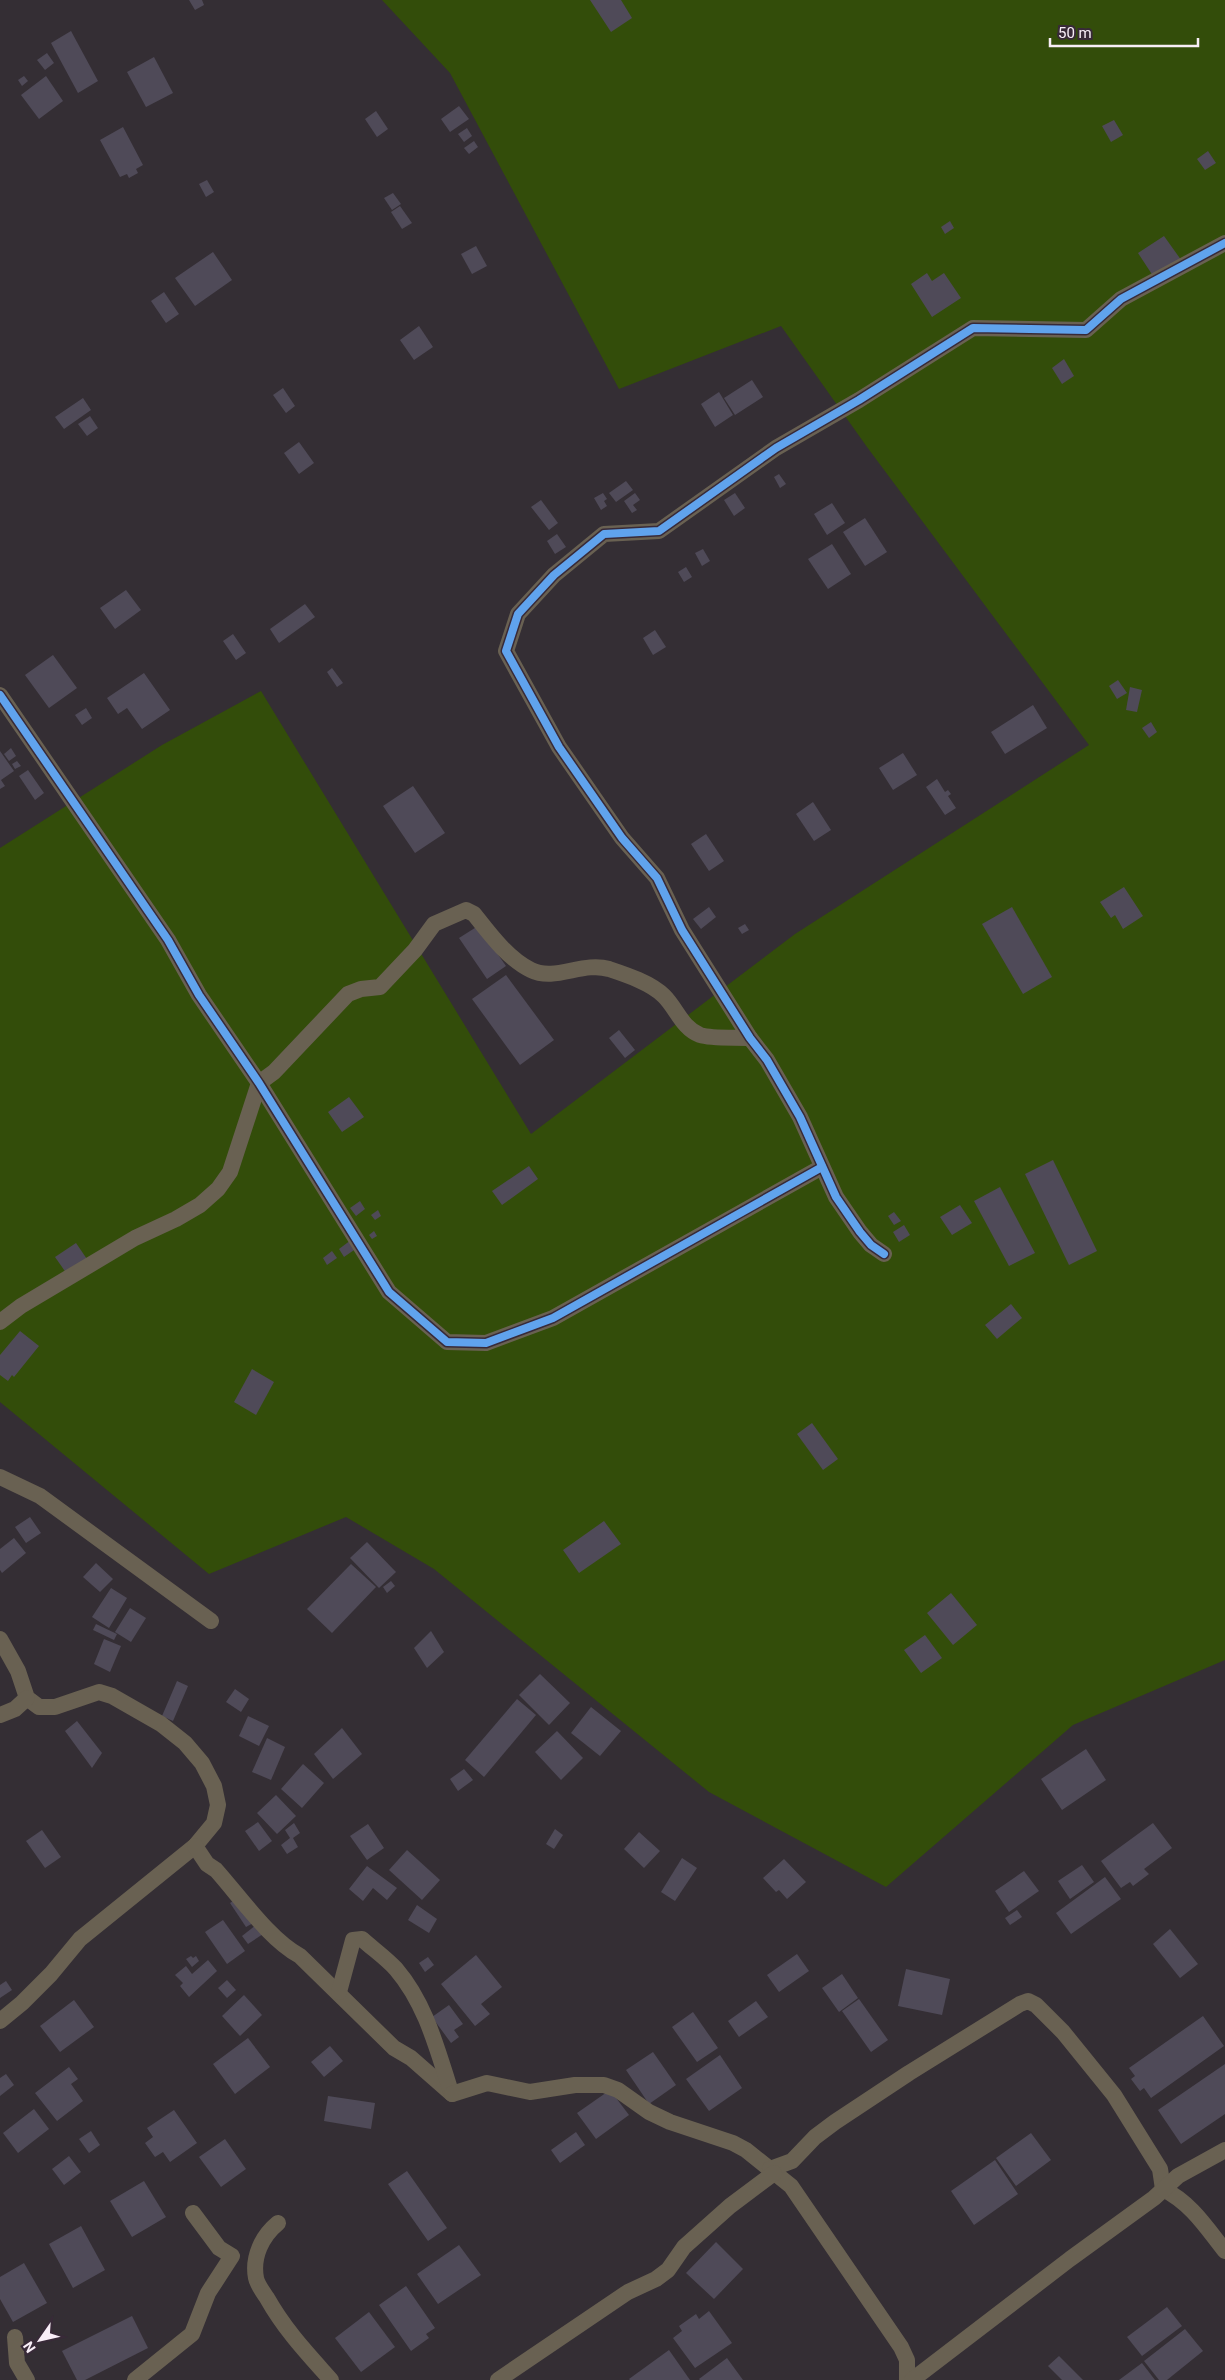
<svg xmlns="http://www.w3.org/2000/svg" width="1225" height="2380" viewBox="0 0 1225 2380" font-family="Roboto,sans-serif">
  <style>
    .green { fill: #334d0a }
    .building { fill: #4f4a58 }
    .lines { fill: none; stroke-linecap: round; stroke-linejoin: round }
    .street { stroke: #696152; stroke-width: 16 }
    .cycleway-casing { stroke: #382a38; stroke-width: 11 }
    .cycleway { stroke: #60a3ed; stroke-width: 8 }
  </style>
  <rect width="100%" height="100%" fill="#342e34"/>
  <polygon class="green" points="382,0 1225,0 1225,1660 1073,1725 886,1887 709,1792 434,1569 346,1517 209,1574 0,1402 0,848 162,745 261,691 531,1134 795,934 1089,745 867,447 781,326 619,389 450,73"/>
  <g class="building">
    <polygon points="189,0 202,0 204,5 195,10"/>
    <polygon points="590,0 621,0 632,18 611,32"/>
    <polygon points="71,31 98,81 78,93 51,43"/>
    <polygon points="47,53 54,63 45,70 37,60"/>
    <polygon points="154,57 173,93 146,107 127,72"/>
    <polygon points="24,76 28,81 22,86 18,80"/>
    <polygon points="46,76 63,101 39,119 21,95"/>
    <polygon points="459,106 469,119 450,132 441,119"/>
    <polygon points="376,111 388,129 377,137 365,119"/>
    <polygon points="1114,120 1123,135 1111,142 1102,126"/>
    <polygon points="123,127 143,165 136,169 138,173 129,178 127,174 120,177 100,140"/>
    <polygon points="467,128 472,136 464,142 458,134"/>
    <polygon points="474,141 478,147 469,154 464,148"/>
    <polygon points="1208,151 1216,163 1205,170 1197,159"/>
    <polygon points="207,180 214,192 206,197 199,184"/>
    <polygon points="393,193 401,204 392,210 384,198"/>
    <polygon points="400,206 412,223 402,229 391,212"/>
    <polygon points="950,221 954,228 945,234 941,227"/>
    <polygon points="1164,236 1184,264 1157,282 1138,253"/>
    <polygon points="476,246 487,266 472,274 461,254"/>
    <polygon points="213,252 232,280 195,306 175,278"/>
    <polygon points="927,273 932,281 944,273 961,298 932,317 911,284"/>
    <polygon points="164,292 179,314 166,323 151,301"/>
    <polygon points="419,326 433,347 414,360 400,340"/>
    <polygon points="1064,359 1074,376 1062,384 1052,368"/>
    <polygon points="752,380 763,397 735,415 724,398"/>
    <polygon points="283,388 295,406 286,413 273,395"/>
    <polygon points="719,392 733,415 715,427 701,404"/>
    <polygon points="83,398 91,410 64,429 55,417"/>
    <polygon points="90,416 98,428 87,436 78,424"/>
    <polygon points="299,442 314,463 299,474 284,453"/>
    <polygon points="779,474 786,484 780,488 774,477"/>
    <polygon points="626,481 633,490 616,502 609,493"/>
    <polygon points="603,493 607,499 604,501 607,506 601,510 594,498"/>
    <polygon points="635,493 640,500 633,505 637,510 632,513 624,501"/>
    <polygon points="735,493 745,508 734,516 724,500"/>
    <polygon points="541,500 558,523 549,530 531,507"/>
    <polygon points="832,503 845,523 827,535 814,514"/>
    <polygon points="865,518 887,552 865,566 843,532"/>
    <polygon points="557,534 566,547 555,554 547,541"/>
    <polygon points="832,544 851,574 828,589 808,559"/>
    <polygon points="703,549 710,561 702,566 695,553"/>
    <polygon points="686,567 692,577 684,582 678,572"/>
    <polygon points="126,590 141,610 115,629 100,608"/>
    <polygon points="305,604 315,617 279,643 270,629"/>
    <polygon points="655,630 666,647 653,655 643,638"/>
    <polygon points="233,634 246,653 236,660 223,641"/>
    <polygon points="53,655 77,688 49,708 25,675"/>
    <polygon points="332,668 343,683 337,687 327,672"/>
    <polygon points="144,673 170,710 142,729 127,708 118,714 107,698"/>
    <polygon points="1118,680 1127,693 1117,699 1109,686"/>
    <polygon points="1130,687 1142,690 1137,712 1126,710"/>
    <polygon points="1033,705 1047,728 1005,754 991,732"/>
    <polygon points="86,708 92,718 82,725 75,715"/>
    <polygon points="1151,722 1157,732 1149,738 1142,728"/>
    <polygon points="11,748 16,756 9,761 4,754"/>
    <polygon points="0,751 14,771 1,780 5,786 0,789"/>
    <polygon points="903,753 917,775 893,790 879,768"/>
    <polygon points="17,761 21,766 15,769 12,764"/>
    <polygon points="28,770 44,793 35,800 19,776"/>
    <polygon points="937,779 945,792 948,790 951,794 948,796 956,808 945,815 926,787"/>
    <polygon points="413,786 445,833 415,853 383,806"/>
    <polygon points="813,802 831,830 814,841 796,814"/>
    <polygon points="706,834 724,861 709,871 691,844"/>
    <polygon points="1124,887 1143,916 1123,929 1115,915 1111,918 1100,902"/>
    <polygon points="709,907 716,917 701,929 693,919"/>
    <polygon points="1012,907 1052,977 1023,994 982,924"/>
    <polygon points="745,924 749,930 742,934 738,928"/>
    <polygon points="478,926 506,966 487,979 459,938"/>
    <polygon points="506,975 554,1040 520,1065 472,999"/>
    <polygon points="619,1030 635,1050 625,1058 609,1038"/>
    <polygon points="349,1097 364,1117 342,1132 328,1112"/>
    <polygon points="1053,1160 1097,1251 1069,1265 1025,1174"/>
    <polygon points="529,1166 538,1179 502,1205 492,1191"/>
    <polygon points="1000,1187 1035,1253 1009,1266 974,1201"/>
    <polygon points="360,1201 365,1209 356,1216 350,1208"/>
    <polygon points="960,1205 972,1223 952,1235 940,1217"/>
    <polygon points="378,1210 381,1216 375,1220 371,1215"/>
    <polygon points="894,1212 901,1221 894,1225 888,1216"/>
    <polygon points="904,1225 910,1235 899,1242 893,1232"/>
    <polygon points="374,1231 377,1236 372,1239 369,1235"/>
    <polygon points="351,1240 357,1248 344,1257 339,1249"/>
    <polygon points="76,1243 89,1262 69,1277 55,1257"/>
    <polygon points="332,1251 337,1258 327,1265 323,1258"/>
    <polygon points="1011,1304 1022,1318 997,1339 985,1325"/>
    <polygon points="20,1331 39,1346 14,1377 12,1375 8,1381 0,1375 0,1355"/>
    <polygon points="252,1369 274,1382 256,1415 234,1402"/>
    <polygon points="812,1423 838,1459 823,1470 797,1434"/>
    <polygon points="30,1517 41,1533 26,1543 15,1527"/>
    <polygon points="604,1521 621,1544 579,1573 563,1550"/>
    <polygon points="14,1538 26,1553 2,1573 0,1570 0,1549"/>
    <polygon points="367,1542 396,1572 379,1588 350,1558"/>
    <polygon points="96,1563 113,1579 100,1592 83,1577"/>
    <polygon points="351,1564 376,1587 332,1633 307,1609"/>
    <polygon points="391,1581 395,1586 387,1593 383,1587"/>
    <polygon points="111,1588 127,1598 109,1628 92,1617"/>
    <polygon points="951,1593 977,1625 953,1645 927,1613"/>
    <polygon points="130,1608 146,1618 131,1642 115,1632"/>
    <polygon points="96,1624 117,1634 114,1640 93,1630"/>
    <polygon points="431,1631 444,1652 427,1668 414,1648"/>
    <polygon points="925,1635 942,1658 921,1673 904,1650"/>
    <polygon points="104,1639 121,1646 110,1672 94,1664"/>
    <polygon points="540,1674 570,1703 549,1725 519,1695"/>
    <polygon points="177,1681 188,1686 173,1721 162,1716"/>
    <polygon points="235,1689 249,1699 241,1712 226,1702"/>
    <polygon points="517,1699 536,1715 484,1777 465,1760"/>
    <polygon points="591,1707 621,1731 600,1756 571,1733"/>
    <polygon points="248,1716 269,1726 259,1746 239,1736"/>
    <polygon points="77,1721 102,1753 92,1768 65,1731"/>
    <polygon points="342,1728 362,1754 333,1779 314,1754"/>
    <polygon points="557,1731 583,1758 561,1780 535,1752"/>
    <polygon points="267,1738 285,1747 271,1780 252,1772"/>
    <polygon points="1086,1749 1106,1780 1062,1810 1041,1779"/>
    <polygon points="303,1764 324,1783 302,1808 281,1789"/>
    <polygon points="464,1769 473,1780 458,1791 450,1779"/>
    <polygon points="276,1795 296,1816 277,1834 257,1813"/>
    <polygon points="258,1822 272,1841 259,1851 245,1831"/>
    <polygon points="294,1823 300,1833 293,1838 298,1847 287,1854 281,1845 290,1838 285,1830"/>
    <polygon points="1153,1823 1172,1848 1144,1869 1149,1874 1133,1886 1130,1882 1121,1888 1101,1861"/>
    <polygon points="368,1824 384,1848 367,1860 350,1836"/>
    <polygon points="555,1829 563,1835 554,1849 546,1844"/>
    <polygon points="42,1830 61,1857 45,1868 26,1841"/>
    <polygon points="639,1832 660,1851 644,1868 624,1849"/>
    <polygon points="407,1850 440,1880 422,1900 389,1870"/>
    <polygon points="682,1858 697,1868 675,1901 661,1892"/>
    <polygon points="784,1859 806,1882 787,1899 779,1890 776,1892 763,1878"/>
    <polygon points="1082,1865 1094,1882 1070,1899 1058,1881"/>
    <polygon points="367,1866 397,1888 387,1900 373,1888 363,1901 349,1889"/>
    <polygon points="1024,1871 1039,1891 1009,1912 995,1891"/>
    <polygon points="1105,1877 1121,1899 1071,1934 1056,1913"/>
    <polygon points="239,1897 255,1922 246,1927 230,1903"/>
    <polygon points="417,1905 437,1919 429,1933 408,1920"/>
    <polygon points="1017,1910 1022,1917 1010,1925 1005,1918"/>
    <polygon points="223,1920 245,1951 227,1964 205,1932"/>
    <polygon points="256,1925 263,1934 248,1944 242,1936"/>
    <polygon points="1170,1929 1198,1964 1180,1978 1153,1944"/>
    <polygon points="797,1954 809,1971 779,1992 767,1975"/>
    <polygon points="476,1955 502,1987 481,2004 490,2014 475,2026 441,1984"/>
    <polygon points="191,1956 193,1958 196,1956 199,1961 192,1967 186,1959"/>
    <polygon points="428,1957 434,1965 425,1972 419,1963"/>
    <polygon points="208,1960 217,1971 189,1997 180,1986 183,1983 175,1975 186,1966 192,1974"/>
    <polygon points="906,1969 950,1979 942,2015 898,2006"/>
    <polygon points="842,1974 858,1998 839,2012 822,1988"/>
    <polygon points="227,1980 236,1990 227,1998 218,1988"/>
    <polygon points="6,1981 12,1990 0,1998 0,1985"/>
    <polygon points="244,1995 262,2015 240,2036 222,2016"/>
    <polygon points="859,1999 888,2040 871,2052 842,2011"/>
    <polygon points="74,2000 94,2027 60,2052 40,2026"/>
    <polygon points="756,2001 768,2017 739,2037 728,2021"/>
    <polygon points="449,2005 463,2024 454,2030 459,2037 451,2043 432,2017"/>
    <polygon points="693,2012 718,2048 697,2062 672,2027"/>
    <polygon points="1203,2016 1224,2046 1151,2098 1144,2088 1140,2091 1131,2079 1135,2076 1129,2068"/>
    <polygon points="248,2038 270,2067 235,2094 213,2064"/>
    <polygon points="330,2046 343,2061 324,2077 311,2062"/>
    <polygon points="653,2052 676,2085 649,2104 626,2070"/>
    <polygon points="720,2055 742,2088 709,2111 686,2079"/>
    <polygon points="1225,2064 1225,2114 1181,2144 1158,2110"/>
    <polygon points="69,2067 78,2079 71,2084 83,2101 57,2121 35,2093"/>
    <polygon points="6,2074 14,2085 0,2096 0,2078"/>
    <polygon points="610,2090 629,2115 596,2139 577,2113"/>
    <polygon points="328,2096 375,2103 371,2129 324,2121"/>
    <polygon points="34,2109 49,2129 18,2153 3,2133"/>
    <polygon points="174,2110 197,2143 170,2162 163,2152 155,2157 145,2143 153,2137 147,2128"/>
    <polygon points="91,2131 100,2145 89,2153 79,2139"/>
    <polygon points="576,2132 585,2145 560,2163 551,2150"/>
    <polygon points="1031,2133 1051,2160 1016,2186 996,2158"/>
    <polygon points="225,2139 246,2169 221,2187 199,2157"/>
    <polygon points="69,2156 81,2172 64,2185 52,2169"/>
    <polygon points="995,2160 1018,2194 974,2225 951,2191"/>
    <polygon points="407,2171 447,2228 428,2241 388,2184"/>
    <polygon points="144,2181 166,2217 132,2237 110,2201"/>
    <polygon points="81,2226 105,2270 73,2288 49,2244"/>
    <polygon points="716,2242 743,2269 714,2299 686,2273"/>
    <polygon points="459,2245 481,2275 438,2304 417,2274"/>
    <polygon points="24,2263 47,2303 13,2322 0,2299 0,2277"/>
    <polygon points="406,2286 435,2328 426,2334 429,2338 411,2351 379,2305"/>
    <polygon points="1167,2307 1182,2326 1142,2356 1127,2337"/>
    <polygon points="709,2311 732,2343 695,2368 673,2338 682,2331 679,2326 696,2314 699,2319"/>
    <polygon points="369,2312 395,2347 361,2372 335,2338"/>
    <polygon points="132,2316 148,2348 85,2380 77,2380 62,2351"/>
    <polygon points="1185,2329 1203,2351 1167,2380 1159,2380 1144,2361"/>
    <polygon points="669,2350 690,2380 630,2380 629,2379"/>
    <polygon points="1059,2356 1083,2380 1062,2380 1048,2366"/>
    <polygon points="727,2358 743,2380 700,2380 699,2379"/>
    <polygon points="1142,2363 1155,2380 1119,2380"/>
  </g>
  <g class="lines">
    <g class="street">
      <polyline points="0,695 168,940 199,995 259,1083 389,1292 447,1342 486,1343 553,1318 822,1167"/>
      <polyline points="884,1254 871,1245 860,1232 836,1197 800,1117 767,1060 750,1038 682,930 657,878 622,838 559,747 506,651 518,614 554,575 604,534 659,531 776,448 859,400 973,328 1086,330 1121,299 1225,243"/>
      <path d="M0 1322 21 1306 135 1238 176 1219 200 1205 218 1189 230 1172 259 1083 274 1072 348 994 361 989 380 987 415 950 434 924 466 910 474 914C489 933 508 959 531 970 555 982 583 961 609 969 627 975 651 983 664 996 677 1009 682 1028 700 1035 712 1039 737 1037 750 1038"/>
      <polyline points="0,1477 40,1496 211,1621"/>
      <polyline points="0,1639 18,1671 27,1698 39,1707 55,1707 99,1692 112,1696 161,1724 185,1743 202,1763 214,1786 218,1805 214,1823 195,1846 80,1939 51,1974 22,2003 0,2021"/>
      <polyline points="0,1715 15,1709 27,1698"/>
      <path d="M195 1846 207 1864 216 1870C241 1898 269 1939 300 1956L394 2048 411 2058 452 2094"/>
      <path d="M339 1992 353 1940 362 1939C373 1949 386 1958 396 1969 426 2004 437 2049 451 2092"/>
      <polyline points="452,2094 487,2083 530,2092 575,2085 604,2085 618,2090 649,2112 670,2122 733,2143 746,2150 791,2186 901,2347 907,2360 907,2380"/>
      <path d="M770 2169 792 2161 815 2137 835 2122 909 2073 1020 2004 1028 2001 1036 2005 1063 2032 1114 2095 1160 2169 1163 2189C1191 2203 1206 2227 1225 2251"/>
      <path d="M278 2223C262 2236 252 2257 256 2278 257 2284 263 2292 267 2298 285 2330 307 2353 331 2380"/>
      <polyline points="15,2337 17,2363 27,2380"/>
      <polyline points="135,2380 192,2334 208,2293 232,2256 219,2248 193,2213"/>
      <polyline points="498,2380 628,2292 656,2279 668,2270 684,2247 730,2206 774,2173"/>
      <polyline points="912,2380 1070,2259 1154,2198 1178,2176 1225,2150"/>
    </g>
    <g class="cycleway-casing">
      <g id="cycleway">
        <polyline points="0,695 168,940 199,995 259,1083 389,1292 447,1342 486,1343 553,1318 822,1167"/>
        <polyline points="884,1254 871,1245 860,1232 836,1197 800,1117 767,1060 750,1038 682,930 657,878 622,838 559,747 506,651 518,614 554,575 604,534 659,531 776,448 859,400 973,328 1086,330 1121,299 1225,243"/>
      </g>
    </g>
    <use href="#cycleway" class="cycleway"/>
  </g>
  <g transform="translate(40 2340) rotate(236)" stroke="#382a38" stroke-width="4" paint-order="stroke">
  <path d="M0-4L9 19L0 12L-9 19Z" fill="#f8eef7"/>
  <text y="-8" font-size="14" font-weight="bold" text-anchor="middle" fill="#f8eef7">N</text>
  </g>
  <path d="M1050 38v8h148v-8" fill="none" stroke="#f8eef7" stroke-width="2.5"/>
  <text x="1058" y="38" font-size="15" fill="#f8eef7" stroke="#382a38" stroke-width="4" paint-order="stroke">50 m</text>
</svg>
